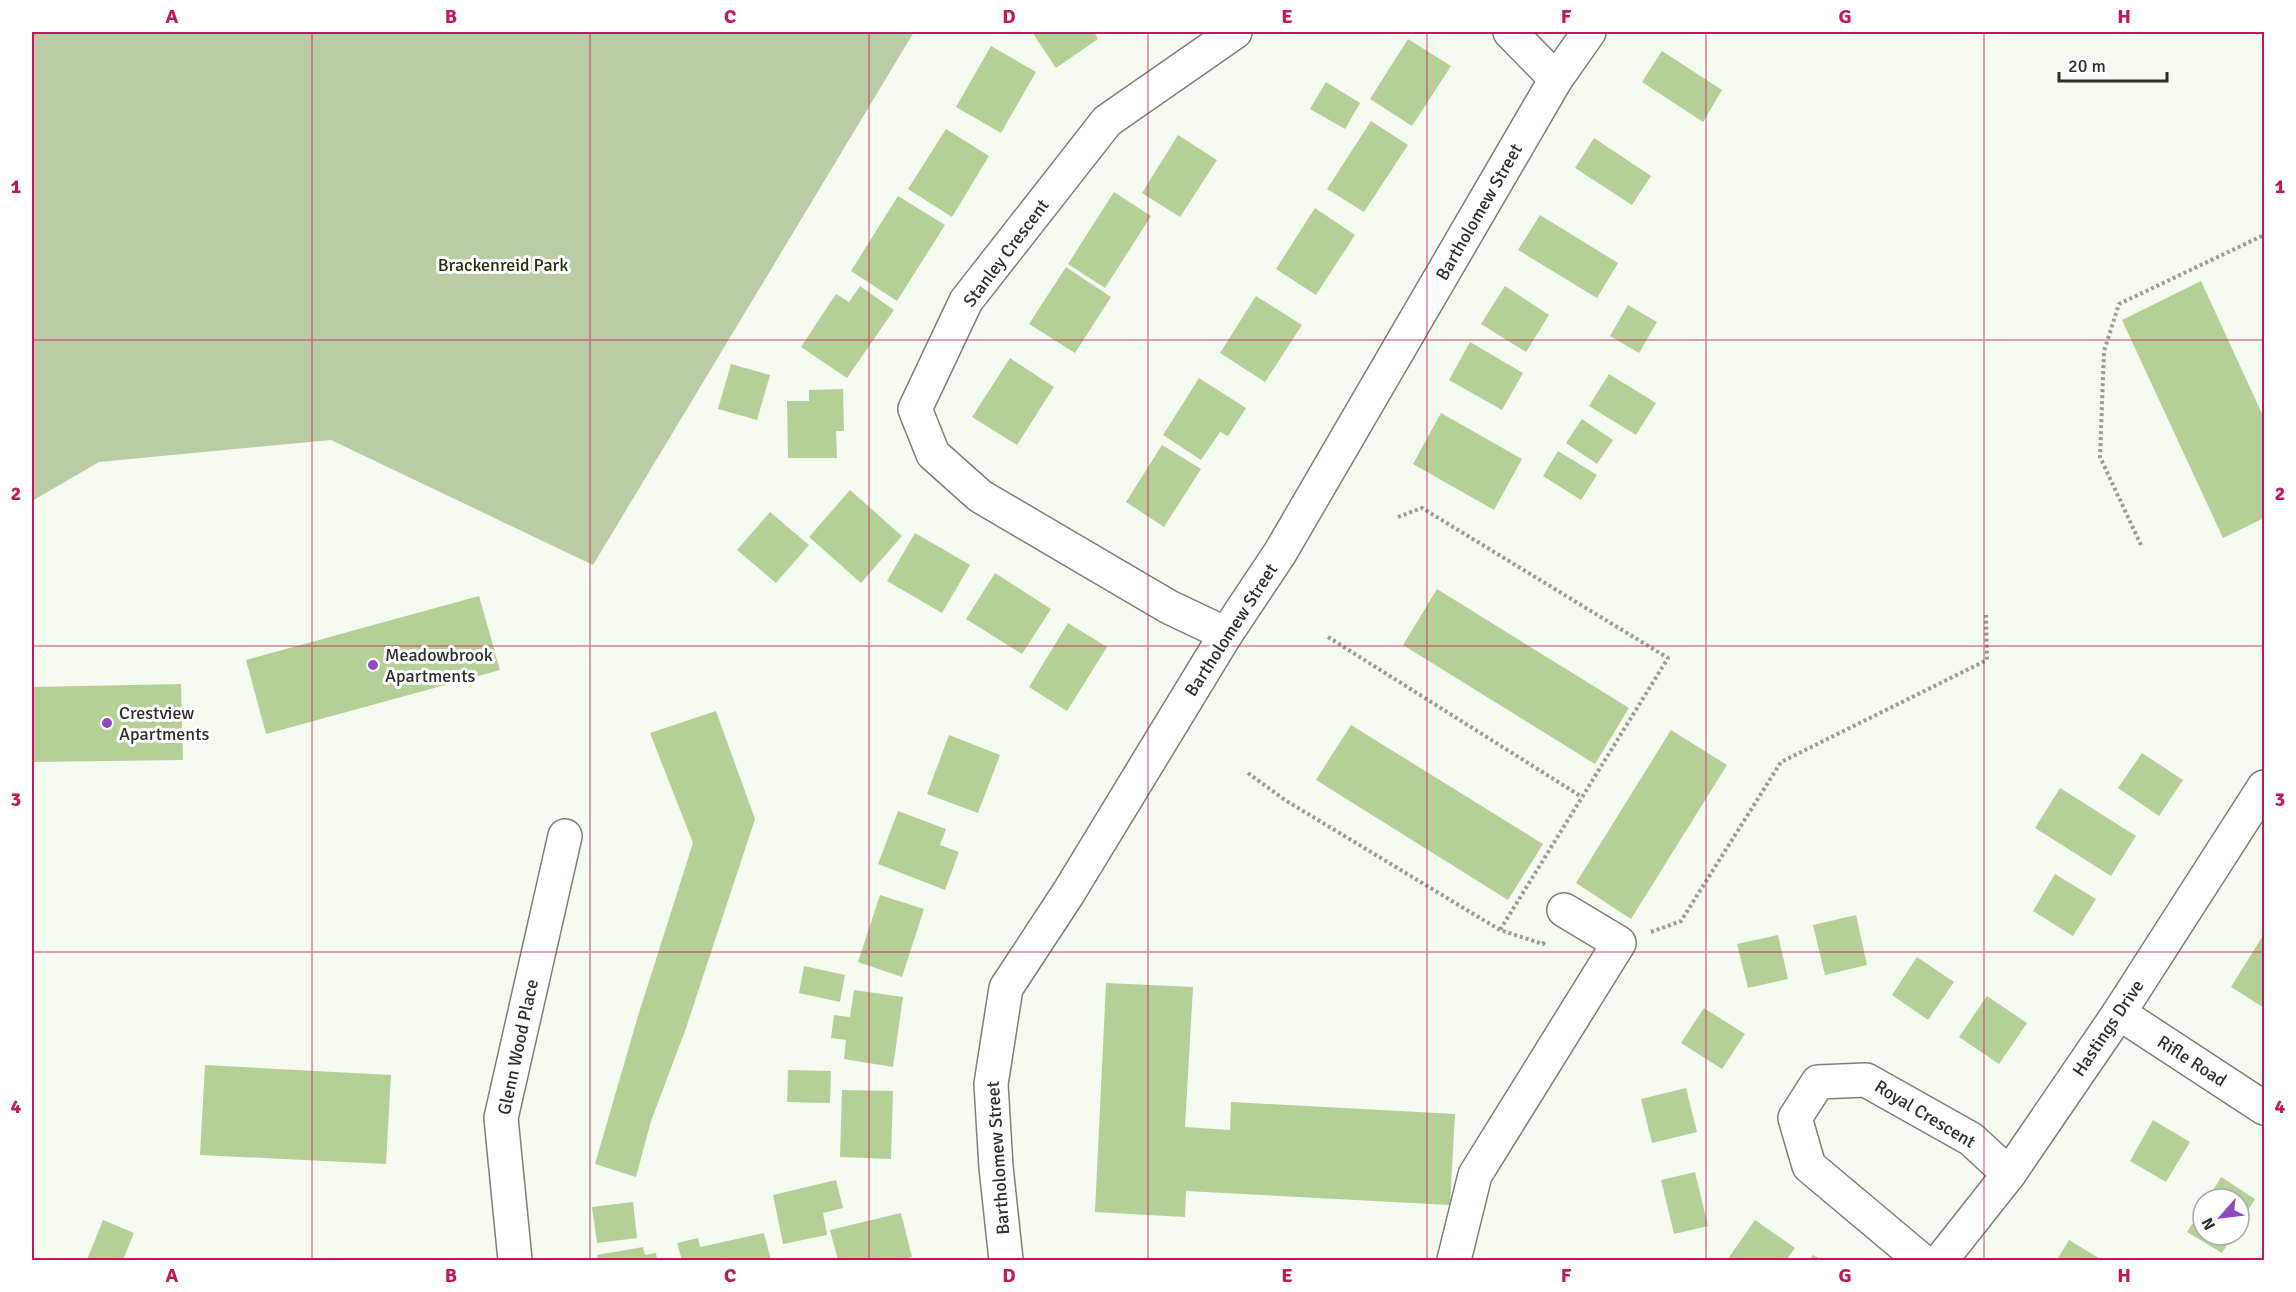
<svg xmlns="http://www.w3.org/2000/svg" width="2296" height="1292" viewBox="0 0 2296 1292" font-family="Signika,sans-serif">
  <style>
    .green { fill: #b9cca6 }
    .building { fill: #b4d097 }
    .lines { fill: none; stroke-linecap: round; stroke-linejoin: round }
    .minor-casing { stroke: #7b8176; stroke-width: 36 }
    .path { stroke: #999d95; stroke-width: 4; stroke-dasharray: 3 3; stroke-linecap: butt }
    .minor { stroke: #fff; stroke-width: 33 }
    .grid { fill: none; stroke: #c2185b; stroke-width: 1.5; stroke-opacity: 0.55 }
    .poi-dot { fill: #8f49bd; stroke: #fff; stroke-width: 2 }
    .labels { text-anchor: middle; stroke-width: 6; stroke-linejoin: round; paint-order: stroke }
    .street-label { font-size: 18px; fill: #2d2f2b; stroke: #fff }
    .park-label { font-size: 18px; fill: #203108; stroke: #fff }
    .poi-label { font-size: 18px; fill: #2d2f2b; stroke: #fff; text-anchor: start }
    .neatline { fill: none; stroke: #c2185b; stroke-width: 2 }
    .grid-label { font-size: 20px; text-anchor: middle; font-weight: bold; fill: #c2185b }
  </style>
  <rect width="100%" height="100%" fill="#f5fbf0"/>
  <polygon class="green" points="32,32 914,32 593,565 331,440 99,462 32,501"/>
  <g class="building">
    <polygon points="1032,32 1094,32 1098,39 1056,68"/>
    <polygon points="1408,39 1451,66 1412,126 1370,99"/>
    <polygon points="991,46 1036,72 1001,133 956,107"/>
    <polygon points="1662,51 1722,90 1703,122 1642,82"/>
    <polygon points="1326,82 1360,103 1345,129 1310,109"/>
    <polygon points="1371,121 1408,145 1364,212 1327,189"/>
    <polygon points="946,129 989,156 952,217 908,189"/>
    <polygon points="1178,135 1217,160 1180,217 1142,193"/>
    <polygon points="1594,138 1651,176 1632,205 1575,168"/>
    <polygon points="1114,192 1151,216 1105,288 1068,264"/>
    <polygon points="898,196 945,225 897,301 851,271"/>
    <polygon points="1315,208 1355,235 1316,295 1276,269"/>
    <polygon points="1540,215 1618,263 1597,298 1518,250"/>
    <polygon points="1066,267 1111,297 1075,353 1029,324"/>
    <polygon points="2201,281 2264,418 2264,518 2223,538 2122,320"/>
    <polygon points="860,286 894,310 847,378 801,347 836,294 849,302"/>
    <polygon points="1505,286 1549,315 1526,352 1481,324"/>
    <polygon points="1256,296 1302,325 1265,382 1220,353"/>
    <polygon points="1628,305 1657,322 1639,353 1610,336"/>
    <polygon points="1470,342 1523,373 1502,410 1449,380"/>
    <polygon points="1010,358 1054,387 1017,445 972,417"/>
    <polygon points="731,364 770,375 757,420 718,409"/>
    <polygon points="1609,374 1656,403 1636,435 1589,406"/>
    <polygon points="1199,378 1246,408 1228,436 1220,432 1201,460 1163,435"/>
    <polygon points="843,389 844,431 836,431 837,458 788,458 787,401 809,401 809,390"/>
    <polygon points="1441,413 1522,459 1494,510 1413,464"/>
    <polygon points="1582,419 1613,440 1597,464 1566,443"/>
    <polygon points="1162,445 1201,469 1164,527 1126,502"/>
    <polygon points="1558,451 1597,475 1581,500 1543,476"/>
    <polygon points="850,490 902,536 861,583 809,537"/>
    <polygon points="770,512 809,545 776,583 737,550"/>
    <polygon points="915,533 970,565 942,613 887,581"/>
    <polygon points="995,573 1051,609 1022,654 966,619"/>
    <polygon points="1437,589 1629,708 1595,764 1403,645"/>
    <polygon points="479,596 500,670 266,734 246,660"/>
    <polygon points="1068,623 1107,647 1067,711 1029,687"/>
    <polygon points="181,684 183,760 32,762 32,687"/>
    <polygon points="716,711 755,819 685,1031 651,1121 636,1177 595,1164 638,1016 693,843 650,733"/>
    <polygon points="1351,725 1543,844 1508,900 1316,780"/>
    <polygon points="1671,730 1727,765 1631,919 1576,883"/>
    <polygon points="949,735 1000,755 978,813 927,794"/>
    <polygon points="2142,753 2183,780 2159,816 2118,788"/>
    <polygon points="2060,788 2136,836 2111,876 2035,828"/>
    <polygon points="898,811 946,829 940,845 959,852 945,890 878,864"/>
    <polygon points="2055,874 2096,899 2073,936 2033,911"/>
    <polygon points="880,895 924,909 902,977 858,962"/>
    <polygon points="1856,915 1867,965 1825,975 1813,925"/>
    <polygon points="2264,934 2264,1008 2231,987"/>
    <polygon points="1778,935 1788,979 1748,988 1737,944"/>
    <polygon points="1917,957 1954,982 1928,1020 1892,995"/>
    <polygon points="804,966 845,975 840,1002 799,993"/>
    <polygon points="1106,983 1193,987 1185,1127 1230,1130 1231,1102 1455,1114 1450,1205 1186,1191 1185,1217 1095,1212"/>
    <polygon points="854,990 903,997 893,1067 844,1059 846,1040 831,1038 834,1015 850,1017"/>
    <polygon points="1987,996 2027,1023 1999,1064 1959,1037"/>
    <polygon points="1704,1008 1745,1034 1722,1069 1681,1043"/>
    <polygon points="205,1065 391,1075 386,1164 200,1155"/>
    <polygon points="788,1070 831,1071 830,1103 787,1102"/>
    <polygon points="1686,1088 1697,1132 1652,1143 1641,1099"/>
    <polygon points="842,1090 893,1091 891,1159 840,1157"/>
    <polygon points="2153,1120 2190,1142 2166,1182 2130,1161"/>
    <polygon points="1695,1172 1708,1226 1674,1234 1661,1180"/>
    <polygon points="2221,1177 2255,1199 2239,1225 2239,1199 2208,1199"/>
    <polygon points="836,1180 843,1208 823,1213 827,1235 783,1244 773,1195"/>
    <polygon points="633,1202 637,1238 597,1243 592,1207"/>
    <polygon points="2203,1207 2203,1235 2233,1235 2222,1253 2187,1232"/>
    <polygon points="901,1213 912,1257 900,1260 838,1260 830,1230"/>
    <polygon points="103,1220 134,1233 123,1260 87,1260"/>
    <polygon points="1755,1220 1795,1248 1786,1260 1727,1260"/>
    <polygon points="764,1233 771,1260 682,1260 677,1243 698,1238 700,1247"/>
    <polygon points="2069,1240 2102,1260 2057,1260"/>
    <polygon points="643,1247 645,1255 656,1253 657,1260 598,1260 597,1255"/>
    <polygon points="1813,1255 1822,1260 1809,1260"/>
  </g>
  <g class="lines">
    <g class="minor-casing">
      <g id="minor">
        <polyline points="1510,32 1556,79"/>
        <polyline points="1226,634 1169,607 980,496 933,454 915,409 966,301 1107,121 1235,32"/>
        <polyline points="2119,1013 2264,1108"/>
        <polyline points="515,1260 501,1118 565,836"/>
        <polyline points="1006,1260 996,1167 991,1084 1006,988 1069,892 1226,634 1280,553 1556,79 1589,32"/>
        <polyline points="1454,1260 1475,1175 1619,943 1564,910"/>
        <polyline points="1921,1260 1809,1166 1795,1118 1818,1082 1866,1080 1971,1139 2009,1174"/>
        <polyline points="1941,1260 2009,1174 2119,1013 2264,787"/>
      </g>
    </g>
    <g class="path">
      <polyline points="1398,517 1422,508 1668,658 1500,930"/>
      <polyline points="2141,545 2100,457 2104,351 2119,304 2264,235"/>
      <polyline points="1328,637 1582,797"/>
      <polyline points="1248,773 1285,800 1500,930 1543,944 1546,939"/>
      <polyline points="1651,932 1681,921 1781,762 1987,660 1986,615"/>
    </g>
    <use href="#minor" class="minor"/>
  </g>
  <path class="grid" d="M312 32V1260M590 32V1260M869 32V1260M1148 32V1260M1427 32V1260M1706 32V1260M1984 32V1260M32 340H2264M32 646H2264M32 952H2264"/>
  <g class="poi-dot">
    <circle cx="373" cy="665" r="6"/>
    <circle cx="107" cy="723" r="6"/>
  </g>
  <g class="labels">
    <g class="street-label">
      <text transform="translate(1479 212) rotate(-60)" y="6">Bartholomew Street</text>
      <text transform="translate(1006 253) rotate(-53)" y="6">Stanley Crescent</text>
      <text transform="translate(1231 630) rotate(-57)" y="6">Bartholomew Street</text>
      <text transform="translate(2108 1028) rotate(-56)" y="6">Hastings Drive</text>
      <text transform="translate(518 1047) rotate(-78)" y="6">Glenn Wood Place</text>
      <text transform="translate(2192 1061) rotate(33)" y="6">Rifle Road</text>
      <text transform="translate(1925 1114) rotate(31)" y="6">Royal Crescent</text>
      <text transform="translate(998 1158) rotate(-94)" y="6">Bartholomew Street</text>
    </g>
    <g class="park-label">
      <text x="503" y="271">Brackenreid Park</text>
    </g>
    <g class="poi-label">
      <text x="385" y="661">Meadowbrook<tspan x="385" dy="21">Apartments</tspan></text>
      <text x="119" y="719">Crestview<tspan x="119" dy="21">Apartments</tspan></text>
    </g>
  </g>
  <rect width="2296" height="1292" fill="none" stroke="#ffffff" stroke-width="66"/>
  <g transform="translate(2221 1217) rotate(242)"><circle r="28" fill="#ffffff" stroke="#abacaa" stroke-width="1.5"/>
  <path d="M0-4.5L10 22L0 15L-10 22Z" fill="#8f49bd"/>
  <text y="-9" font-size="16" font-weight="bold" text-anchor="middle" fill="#2d2f2b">N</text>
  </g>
  <path d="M2059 72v9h108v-9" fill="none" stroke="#2d2f2b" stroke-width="3"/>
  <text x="2068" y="72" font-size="18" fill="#2d2f2b" stroke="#ffffff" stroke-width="4.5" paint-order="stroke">20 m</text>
  <rect x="33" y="33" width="2230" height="1226" class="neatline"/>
  <g class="grid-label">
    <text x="172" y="23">A</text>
    <text x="451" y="23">B</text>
    <text x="730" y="23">C</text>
    <text x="1009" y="23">D</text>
    <text x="1287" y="23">E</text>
    <text x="1566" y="23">F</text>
    <text x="1845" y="23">G</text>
    <text x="2124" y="23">H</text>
    <text x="16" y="193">1</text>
    <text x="2280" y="193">1</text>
    <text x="16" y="500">2</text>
    <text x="2280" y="500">2</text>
    <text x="16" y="806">3</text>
    <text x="2280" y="806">3</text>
    <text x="16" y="1113">4</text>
    <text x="2280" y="1113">4</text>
    <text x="172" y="1282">A</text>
    <text x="451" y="1282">B</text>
    <text x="730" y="1282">C</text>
    <text x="1009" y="1282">D</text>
    <text x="1287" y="1282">E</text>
    <text x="1566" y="1282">F</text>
    <text x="1845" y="1282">G</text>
    <text x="2124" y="1282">H</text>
  </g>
</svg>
